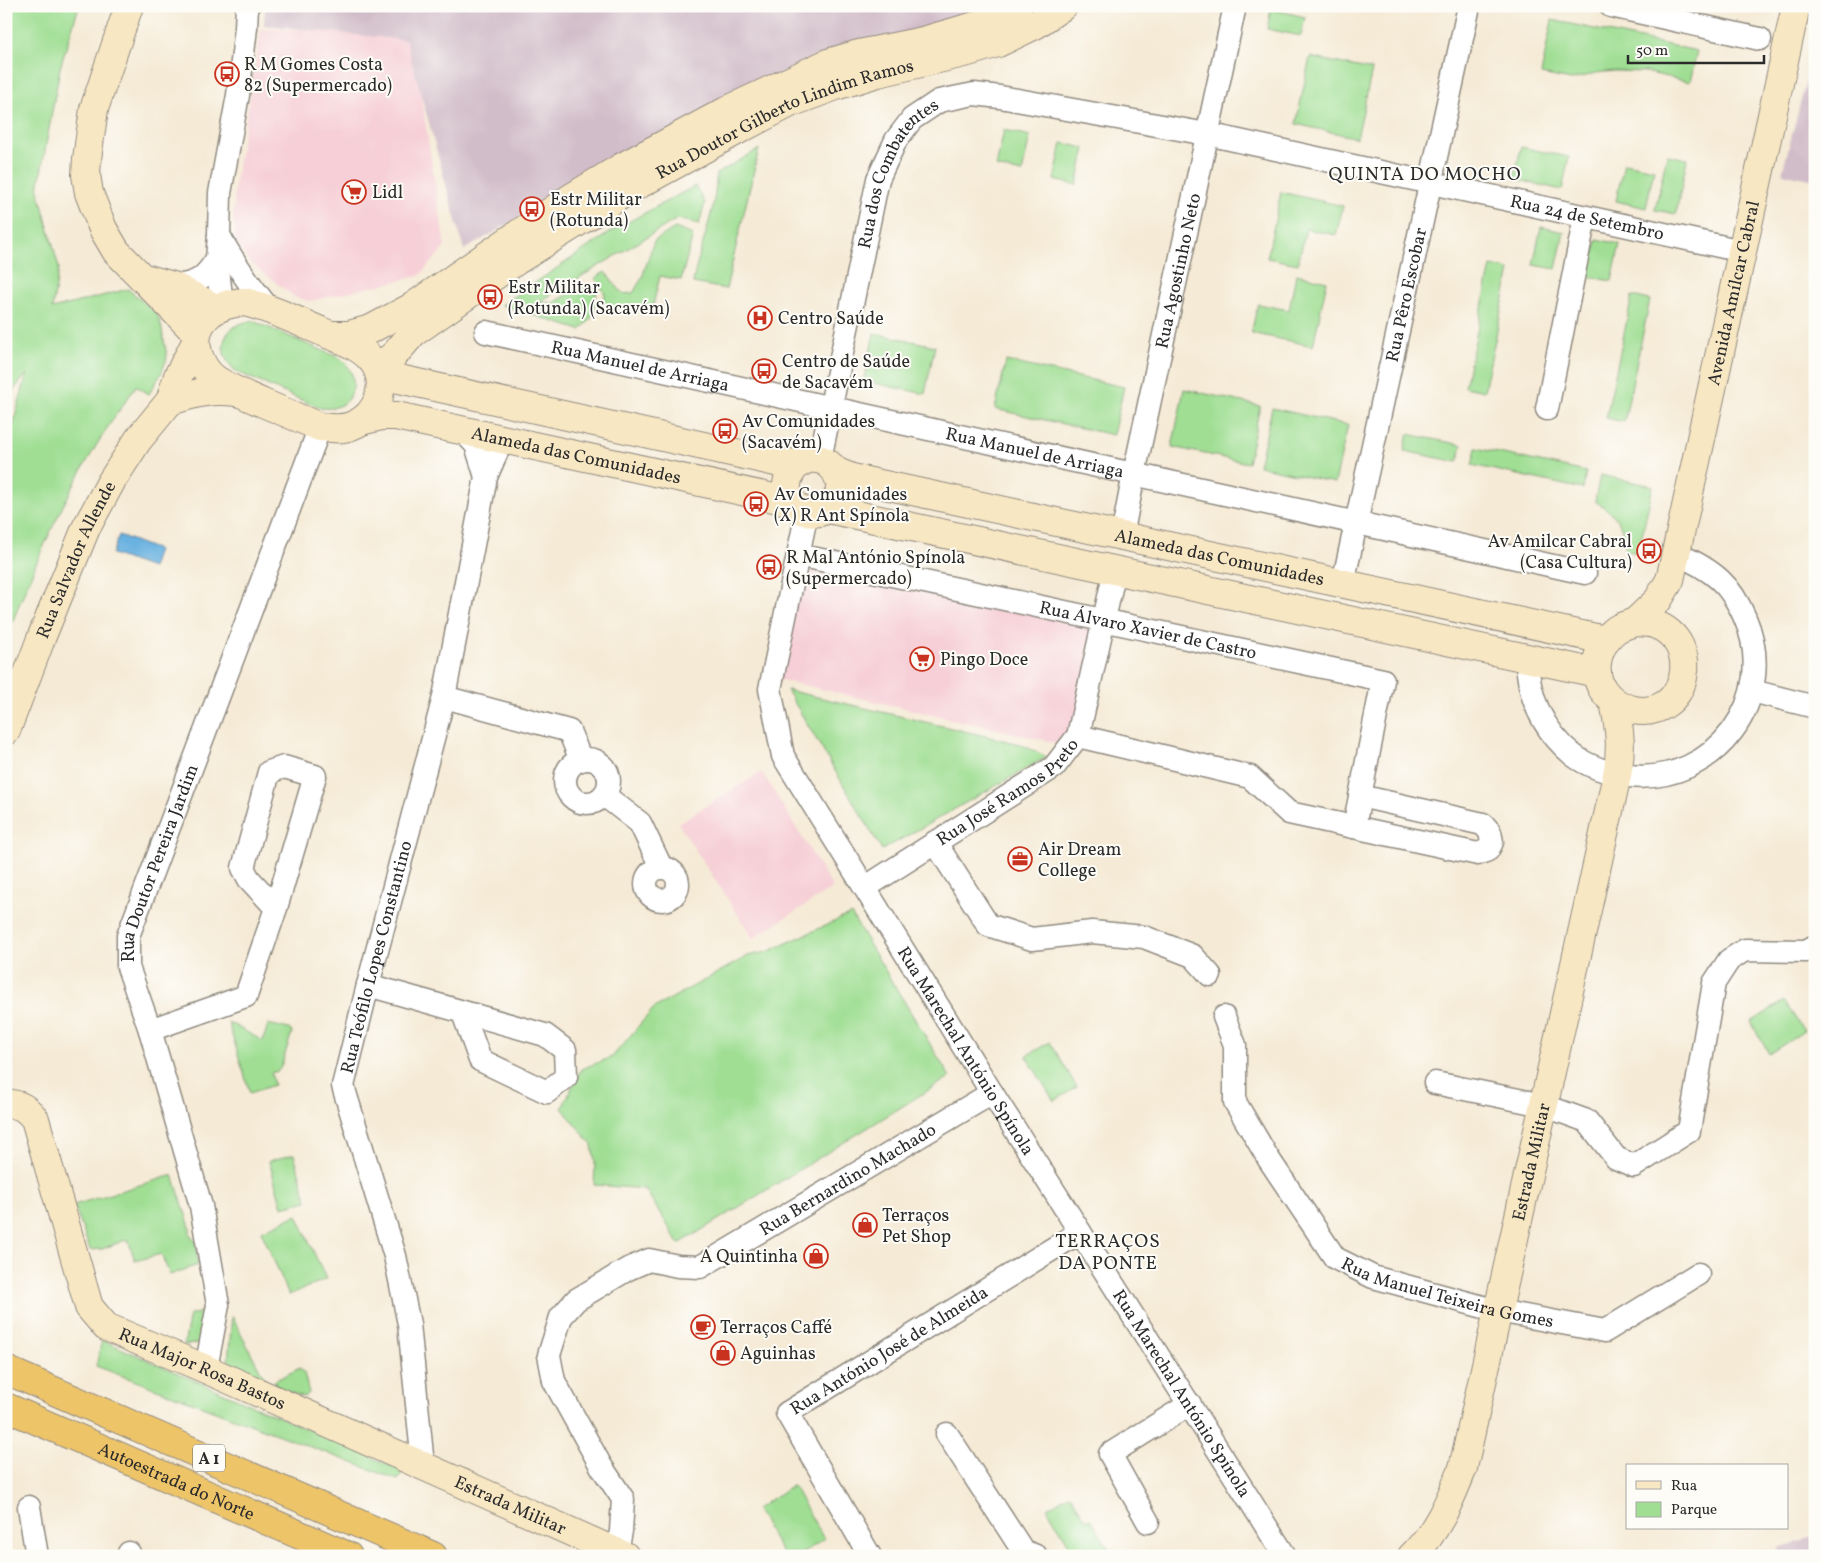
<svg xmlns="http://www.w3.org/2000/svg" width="1821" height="1562" viewBox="0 0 1821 1562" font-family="Vollkorn,serif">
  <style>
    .built { fill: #f6cfd7 }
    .industrial { fill: #d1bdc9 }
    .green { fill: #9fde93; stroke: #65845f }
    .water { fill: #68b1e0; stroke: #4a6e86 }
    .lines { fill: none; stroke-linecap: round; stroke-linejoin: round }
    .street-casing { stroke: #908a80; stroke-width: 25 }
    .secondary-casing { stroke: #908a80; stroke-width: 30 }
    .highway-casing { stroke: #908a80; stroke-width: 30 }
    .street { stroke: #fff; stroke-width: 22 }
    .secondary { stroke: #f8e7c3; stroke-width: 28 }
    .highway { stroke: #eec469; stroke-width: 28 }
    .labels { text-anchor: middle; stroke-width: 4; stroke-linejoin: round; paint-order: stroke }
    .shield { fill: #fdfcf7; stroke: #6a6a68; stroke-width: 1 }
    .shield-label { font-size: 16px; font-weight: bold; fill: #2b2b2b }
    .poi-label { font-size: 18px; fill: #2b2b2b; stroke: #fdfcf7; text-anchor: start }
    .street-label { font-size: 18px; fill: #2b2b2b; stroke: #fdfcf7 }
    .neighbourhood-label { font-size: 19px; letter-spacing: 1px; fill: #2b2b2b; stroke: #fdfcf7 }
  </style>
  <rect width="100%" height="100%" fill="#fdfcf7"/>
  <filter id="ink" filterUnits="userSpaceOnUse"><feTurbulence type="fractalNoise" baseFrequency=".02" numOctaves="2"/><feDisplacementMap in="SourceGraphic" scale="10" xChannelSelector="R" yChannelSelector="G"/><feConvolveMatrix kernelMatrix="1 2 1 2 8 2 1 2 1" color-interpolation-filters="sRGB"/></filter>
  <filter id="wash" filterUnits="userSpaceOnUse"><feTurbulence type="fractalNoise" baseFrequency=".0096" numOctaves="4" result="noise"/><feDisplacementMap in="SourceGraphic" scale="20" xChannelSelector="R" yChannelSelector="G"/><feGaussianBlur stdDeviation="1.12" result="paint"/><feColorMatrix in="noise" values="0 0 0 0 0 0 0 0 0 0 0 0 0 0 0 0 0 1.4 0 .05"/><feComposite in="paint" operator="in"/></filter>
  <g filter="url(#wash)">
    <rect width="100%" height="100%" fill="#f5ead5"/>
    <g class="built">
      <polygon points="261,29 411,31 445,247 419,276 310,301 295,297 249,262 235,240 233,218 235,183"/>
      <polygon points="798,555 1103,621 1070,746 772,678"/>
      <polygon points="762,772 833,888 753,938 678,823"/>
    </g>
    <g class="industrial">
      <polygon points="265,6 997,6 660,135 464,250 406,40 264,25"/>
      <polygon points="1815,47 1815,180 1782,173"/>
      <polygon points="1812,1538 1815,1538 1815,1556 1780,1556 1778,1548"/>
    </g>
    <g class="green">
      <path d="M6 6H79L60 68 38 189 59 268 52 309 128 289 157 314 161 325 167 356 166 361 161 374 149 394 136 386C123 406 108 425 96 446 59 507 31 572 6 639V450L27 374 6 399Z"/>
      <polygon points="1271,9 1305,17 1301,36 1267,29"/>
      <polygon points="1552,20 1697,51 1690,82 1645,72 1615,71 1596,73 1571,80 1541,74"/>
      <polygon points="1310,57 1372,70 1357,138 1296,124"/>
      <polygon points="1004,130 1030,136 1022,173 996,167"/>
      <polygon points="1062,143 1085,148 1077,185 1054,180"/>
      <polygon points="1521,147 1569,157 1562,190 1514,179"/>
      <path d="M759 149 726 289 693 283C699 246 717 211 716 174Z"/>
      <polygon points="1667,155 1687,159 1676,214 1655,210"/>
      <polygon points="1624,163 1654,169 1646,208 1616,201"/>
      <path d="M695 186 705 203 699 224 677 219 539 302 553 303 584 286 596 288C597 308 596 316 580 330L502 305 615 229Z"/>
      <polygon points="1281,192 1343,206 1336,235 1306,229 1298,264 1267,258"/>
      <polygon points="1541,227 1564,232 1556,269 1533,265"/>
      <polygon points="675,228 693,235 681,280 660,276 651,314 625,308 612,310 602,309 605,294 595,278 605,272 623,294 633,293 642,278 654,241"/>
      <polygon points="1597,239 1620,244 1612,281 1589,277"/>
      <polygon points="1491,266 1510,270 1484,391 1465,387"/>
      <polygon points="1296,274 1327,281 1313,346 1251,333 1258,304 1289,310"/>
      <polygon points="1632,296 1650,300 1624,422 1606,418"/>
      <path d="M253 321 340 358C365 378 353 413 320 408L237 372C213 353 222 323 253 321Z"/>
      <polygon points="874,333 935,346 925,394 864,381"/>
      <polygon points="1006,361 1124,387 1113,435 995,409"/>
      <polygon points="1184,389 1260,406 1248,463 1172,447"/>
      <polygon points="1272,408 1348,425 1335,483 1259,466"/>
      <polygon points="1408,434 1462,445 1458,462 1404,451"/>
      <polygon points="1476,448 1586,472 1583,489 1472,465"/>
      <path d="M1600 475 1653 486 1638 553 1626 551C1622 522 1619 517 1595 501Z"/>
      <polygon points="787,690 1020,744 1047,757 882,850"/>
      <polygon points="851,914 950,1077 679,1244 645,1189 594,1185 595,1162 592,1145 562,1108 581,1069 612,1057 654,1008 748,956 767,952"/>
      <polygon points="1784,1001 1804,1031 1769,1054 1751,1022"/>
      <polygon points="228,1022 263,1041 268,1024 289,1029 292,1032 281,1067 278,1071 271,1073 274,1085 250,1093"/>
      <polygon points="1050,1042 1077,1087 1054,1101 1026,1056"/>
      <polygon points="294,1154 307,1201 282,1207 269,1161"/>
      <polygon points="173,1175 190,1227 190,1234 196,1242 198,1265 170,1275 161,1254 135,1261 128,1239 102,1249 90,1250 74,1205"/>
      <polygon points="297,1215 326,1279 289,1295 261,1231"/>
      <polygon points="202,1312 202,1343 184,1345 190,1315"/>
      <polygon points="232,1316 264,1378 228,1362"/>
      <polygon points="102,1340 403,1471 398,1480 96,1366"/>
      <polygon points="300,1368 304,1373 309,1393 304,1397 279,1389 274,1381"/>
      <polygon points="793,1485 824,1539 798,1556 784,1556 756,1509"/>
      <polygon points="1070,1494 1086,1520 1090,1518 1113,1556 1076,1556 1047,1508"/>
    </g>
    <polygon class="water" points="119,535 158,550 152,568 112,554"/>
  </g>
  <g filter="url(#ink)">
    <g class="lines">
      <g class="street-casing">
        <g id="street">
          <polyline points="1611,6 1760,39"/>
          <path d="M219 235C233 262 250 285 270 310"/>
          <path d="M173 286C197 284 204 279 217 259"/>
          <polyline points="222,306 217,259 219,235 220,193 238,95 246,28 247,6"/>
          <path id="s1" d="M486 332 1585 573"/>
          <polyline points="1547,409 1585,217"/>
          <polyline points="462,430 476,445 486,477"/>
          <path id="s2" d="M820 459 878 179 896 140 912 119 939 101 974 94 1000 97 1207 134 1742 251"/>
          <path id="s3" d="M807 512 770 689 783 756 992 1093 1285 1556"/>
          <path id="s4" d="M1122 536 1134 474 1235 6"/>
          <path id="s5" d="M798 555 1383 680 1354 827"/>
          <path id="s6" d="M1343 583 1469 6"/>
          <path d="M1527 659C1528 697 1543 730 1573 755 1587 766 1610 774 1629 776 1715 785 1780 699 1745 618 1739 604 1732 591 1720 580 1707 568 1691 560 1675 553"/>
          <polyline points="1752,691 1815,707"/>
          <polyline points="444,697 569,731 581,760"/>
          <polyline points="1078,736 1250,777 1289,813 1478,854 1488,850 1492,842 1490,832 1483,824 1360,796"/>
          <circle cx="587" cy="781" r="22"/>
          <polyline points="604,795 640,823 661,867"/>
          <polyline points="935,842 988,925 1032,939 1092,932 1144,937 1193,956 1210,975"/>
          <circle cx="662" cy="884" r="16"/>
          <path id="s7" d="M866 887 1054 767 1078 736 1115 570"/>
          <polyline points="368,985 545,1035 565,1050 566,1077 547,1092 480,1060 463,1013"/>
          <path id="s8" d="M1224 1017 1235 1045V1102L1268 1158 1335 1258 1373 1277 1498 1311 1605 1331 1698 1274"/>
          <polyline points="150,1030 246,996 276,908 315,776 284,767 269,772 243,868 249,879 276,908"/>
          <polyline points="1435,1083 1543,1105 1587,1121 1616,1158 1634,1166 1689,1131 1714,983 1729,960 1745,950 1806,951 1815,946"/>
          <path id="s9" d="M201 1367 208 1358 218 1305 201 1206 150 1030 128 967V936L320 427"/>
          <polyline points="947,1434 1023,1551 1036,1556"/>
          <path id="s10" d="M423 1465 409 1324 395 1256 343 1086 368 985 444 697 486 477 499 447 513 441"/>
          <polyline points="29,1507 37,1556"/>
          <polyline points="1148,1522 1110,1454 1190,1404"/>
          <path id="s11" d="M617 1552 621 1531 623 1499 601 1466 554 1381 549 1355 561 1317 576 1300 628 1269 649 1260 678 1266 700 1267 992 1093"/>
          <polyline points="129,1553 129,1556"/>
          <path id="s12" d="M870 1556 787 1413 1080 1232"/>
        </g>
      </g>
      <g class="secondary-casing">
        <g id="secondary">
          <polyline points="129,6 94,109 87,159 86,175 89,193 103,229 116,251 197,334"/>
          <polyline points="148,279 173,286 217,309"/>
          <path d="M244 302C271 308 297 321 323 332 339 339 358 345 370 358 391 380 379 416 351 426 341 430 330 428 320 427 301 419 282 411 263 403 247 396 230 389 215 379 200 367 190 342 201 324 211 308 227 303 244 302Z"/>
          <polyline points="330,335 349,335 371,329 412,307 569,199 622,167 730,109 828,63 859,54 923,41 975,26 1018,6"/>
          <path id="s13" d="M378 368 395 354 413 333 516 261 634 187 740 129 790 103 836 86 878 73 968 52 998 43 1035 25 1063 6"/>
          <path d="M381 375 776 462C783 462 792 464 799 463 803 462 806 459 810 459 823 457 835 466 839 479 842 487 839 497 833 504 808 530 766 493 799 463"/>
          <path d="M170 401C196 393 210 389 237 392"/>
          <path id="s14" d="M361 421 382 416H396L792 502"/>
          <path id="s15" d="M837 472 852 478 1605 640"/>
          <polyline points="828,509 1597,673"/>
          <path id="s16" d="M1635 622 1658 600 1670 580 1796 6"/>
          <path d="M1635 622C1641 623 1648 622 1654 624 1705 642 1687 720 1634 710 1622 708 1611 701 1603 690 1590 670 1598 643 1617 629 1622 626 1629 624 1635 622Z"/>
          <path id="s17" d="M6 731 42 636 86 528 111 482 138 440 170 401 178 376 196 342"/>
          <path id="s18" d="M6 1104C20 1103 27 1109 35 1119L89 1307 106 1327 201 1367 625 1556"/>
          <path id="s19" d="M1412 1556C1438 1531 1450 1500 1463 1468L1617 775C1622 748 1620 730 1614 702"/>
        </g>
      </g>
      <g class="highway-casing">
        <g id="highway">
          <polyline points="6,1370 433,1556"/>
          <path id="s20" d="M6 1407 348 1556"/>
        </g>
      </g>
      <use href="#street" class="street"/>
      <use href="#secondary" class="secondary"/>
      <use href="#highway" class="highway"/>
    </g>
  </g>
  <defs>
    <g id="bus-ring" transform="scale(1.25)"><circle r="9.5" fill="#fdfcf7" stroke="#c8321e" stroke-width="1.5"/><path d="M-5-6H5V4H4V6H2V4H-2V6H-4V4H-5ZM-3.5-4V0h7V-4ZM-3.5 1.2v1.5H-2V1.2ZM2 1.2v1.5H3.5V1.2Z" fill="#c8321e"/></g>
    <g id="supermarket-ring" transform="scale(1.25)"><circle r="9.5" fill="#fdfcf7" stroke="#c8321e" stroke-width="1.5"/><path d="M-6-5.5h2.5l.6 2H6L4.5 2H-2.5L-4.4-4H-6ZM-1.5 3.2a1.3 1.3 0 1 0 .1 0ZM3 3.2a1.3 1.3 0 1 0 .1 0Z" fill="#c8321e"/></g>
    <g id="hospital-ring" transform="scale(1.25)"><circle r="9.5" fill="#fdfcf7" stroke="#c8321e" stroke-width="1.5"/><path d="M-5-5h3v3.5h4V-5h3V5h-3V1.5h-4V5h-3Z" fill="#c8321e"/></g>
    <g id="office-ring" transform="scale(1.25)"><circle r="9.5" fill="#fdfcf7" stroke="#c8321e" stroke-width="1.5"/><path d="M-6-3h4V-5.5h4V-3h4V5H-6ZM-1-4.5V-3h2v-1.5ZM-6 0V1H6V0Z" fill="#c8321e"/></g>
    <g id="shop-ring" transform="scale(1.25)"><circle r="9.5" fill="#fdfcf7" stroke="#c8321e" stroke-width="1.5"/><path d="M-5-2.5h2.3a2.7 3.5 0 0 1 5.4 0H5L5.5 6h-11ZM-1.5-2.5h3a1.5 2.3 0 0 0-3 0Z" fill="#c8321e"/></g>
    <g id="cafe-ring" transform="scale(1.25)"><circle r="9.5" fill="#fdfcf7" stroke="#c8321e" stroke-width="1.5"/><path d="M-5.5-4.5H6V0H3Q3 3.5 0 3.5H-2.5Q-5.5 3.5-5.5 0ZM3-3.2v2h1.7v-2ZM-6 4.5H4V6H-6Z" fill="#c8321e"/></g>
  </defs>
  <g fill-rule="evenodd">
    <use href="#bus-ring" x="227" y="74"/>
    <use href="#supermarket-ring" x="354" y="192"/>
    <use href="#bus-ring" x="532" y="209"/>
    <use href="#bus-ring" x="490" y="297"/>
    <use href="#hospital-ring" x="760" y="318"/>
    <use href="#bus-ring" x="764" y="371"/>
    <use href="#bus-ring" x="725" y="431"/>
    <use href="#bus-ring" x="756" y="504"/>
    <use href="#bus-ring" x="1649" y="551"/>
    <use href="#bus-ring" x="769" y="567"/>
    <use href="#supermarket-ring" x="922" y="659"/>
    <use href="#office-ring" x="1020" y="859"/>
    <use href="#shop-ring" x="865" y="1225"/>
    <use href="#shop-ring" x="816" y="1256"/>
    <use href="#cafe-ring" x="703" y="1327"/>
    <use href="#shop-ring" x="723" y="1353"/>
  </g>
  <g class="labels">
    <rect class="shield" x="193" y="1444.5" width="32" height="27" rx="4"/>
    <g class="shield-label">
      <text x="209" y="1464">A 1</text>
    </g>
    <g class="poi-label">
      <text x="244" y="70">R M Gomes Costa<tspan x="244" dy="21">82 (Supermercado)</tspan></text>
      <text x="372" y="198">Lidl</text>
      <text x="550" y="205">Estr Militar<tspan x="550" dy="21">(Rotunda)</tspan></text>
      <text x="508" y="293">Estr Militar<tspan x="508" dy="21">(Rotunda) (Sacavém)</tspan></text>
      <text x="778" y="324">Centro Saúde</text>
      <text x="782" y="367">Centro de Saúde<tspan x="782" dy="21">de Sacavém</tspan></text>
      <text x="742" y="427">Av Comunidades<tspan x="742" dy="21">(Sacavém)</tspan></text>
      <text x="774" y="500">Av Comunidades<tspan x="774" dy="21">(X) R Ant Spínola</tspan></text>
      <text x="1632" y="547" text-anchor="end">Av Amilcar Cabral<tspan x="1632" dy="21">(Casa Cultura)</tspan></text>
      <text x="786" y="563">R Mal António Spínola<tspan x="786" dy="21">(Supermercado)</tspan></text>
      <text x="940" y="665">Pingo Doce</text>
      <text x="1038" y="855">Air Dream<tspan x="1038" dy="21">College</tspan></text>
      <text x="882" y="1221">Terraços<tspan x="882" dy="21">Pet Shop</tspan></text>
      <text x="798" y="1262" text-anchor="end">A Quintinha</text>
      <text x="720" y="1333">Terraços Caffé</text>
      <text x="740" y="1359">Aguinhas</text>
    </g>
    <g class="street-label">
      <text dy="6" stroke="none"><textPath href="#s13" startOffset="481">Rua Doutor Gilberto Lindim Ramos</textPath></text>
      <text dy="6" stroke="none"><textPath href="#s2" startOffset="300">Rua dos Combatentes</textPath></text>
      <text dy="6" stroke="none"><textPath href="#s2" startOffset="1049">Rua 24 de Setembro</textPath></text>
      <text dy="6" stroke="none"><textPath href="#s4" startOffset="271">Rua Agostinho Neto</textPath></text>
      <text dy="6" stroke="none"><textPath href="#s16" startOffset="349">Avenida Amílcar Cabral</textPath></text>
      <text dy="6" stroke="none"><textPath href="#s6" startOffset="295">Rua Pêro Escobar</textPath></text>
      <text dy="6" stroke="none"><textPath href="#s1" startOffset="158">Rua Manuel de Arriaga</textPath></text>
      <text dy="6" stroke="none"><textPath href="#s1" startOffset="562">Rua Manuel de Arriaga</textPath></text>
      <text dy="6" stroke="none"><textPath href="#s14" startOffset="220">Alameda das Comunidades</textPath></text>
      <text dy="6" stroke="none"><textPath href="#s15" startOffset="392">Alameda das Comunidades</textPath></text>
      <text dy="6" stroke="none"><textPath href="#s17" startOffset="185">Rua Salvador Allende</textPath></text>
      <text dy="6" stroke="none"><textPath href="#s5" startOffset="358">Rua Álvaro Xavier de Castro</textPath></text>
      <text dy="6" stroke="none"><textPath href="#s7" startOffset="171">Rua José Ramos Preto</textPath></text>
      <text dy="6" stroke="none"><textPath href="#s9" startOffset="525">Rua Doutor Pereira Jardim</textPath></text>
      <text dy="6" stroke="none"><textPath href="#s10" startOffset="522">Rua Teófilo Lopes Constantino</textPath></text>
      <text dy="6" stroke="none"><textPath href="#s3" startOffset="596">Rua Marechal António Spínola</textPath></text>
      <text dy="6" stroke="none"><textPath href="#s19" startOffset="416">Estrada Militar</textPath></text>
      <text dy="6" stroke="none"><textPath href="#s11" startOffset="586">Rua Bernardino Machado</textPath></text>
      <text dy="6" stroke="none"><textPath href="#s8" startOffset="391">Rua Manuel Teixeira Gomes</textPath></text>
      <text dy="6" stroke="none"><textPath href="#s12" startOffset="285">Rua António José de Almeida</textPath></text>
      <text dy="6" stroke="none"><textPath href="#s18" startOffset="361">Rua Major Rosa Bastos</textPath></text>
      <text dy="6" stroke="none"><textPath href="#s3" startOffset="1001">Rua Marechal António Spínola</textPath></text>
      <text dy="6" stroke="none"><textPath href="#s20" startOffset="186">Autoestrada do Norte</textPath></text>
      <text dy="6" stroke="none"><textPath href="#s18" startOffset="698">Estrada Militar</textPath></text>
    </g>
    <g class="neighbourhood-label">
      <text x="1425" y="180">QUINTA DO MOCHO</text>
      <text x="1108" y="1247">TERRAÇOS<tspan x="1108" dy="22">DA PONTE</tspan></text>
    </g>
  </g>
  <rect width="1821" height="1562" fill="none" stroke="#fdfcf7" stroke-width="25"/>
  <rect x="1626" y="1464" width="162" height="65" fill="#fdfcf7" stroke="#a9a8a5"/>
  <rect x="1636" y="1481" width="25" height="8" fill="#f8e7c3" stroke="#a9a8a5"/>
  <text x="1671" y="1490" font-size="15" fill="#2b2b2b">Rua</text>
  <rect x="1636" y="1502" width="25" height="15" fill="#9fde93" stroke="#a9a8a5"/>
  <text x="1671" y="1514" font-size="15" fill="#2b2b2b">Parque</text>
  <path d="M1628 55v8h136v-8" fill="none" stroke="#2b2b2b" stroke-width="2.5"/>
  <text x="1636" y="55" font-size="15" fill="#2b2b2b" stroke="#fdfcf7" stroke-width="4" paint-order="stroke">50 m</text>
</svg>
